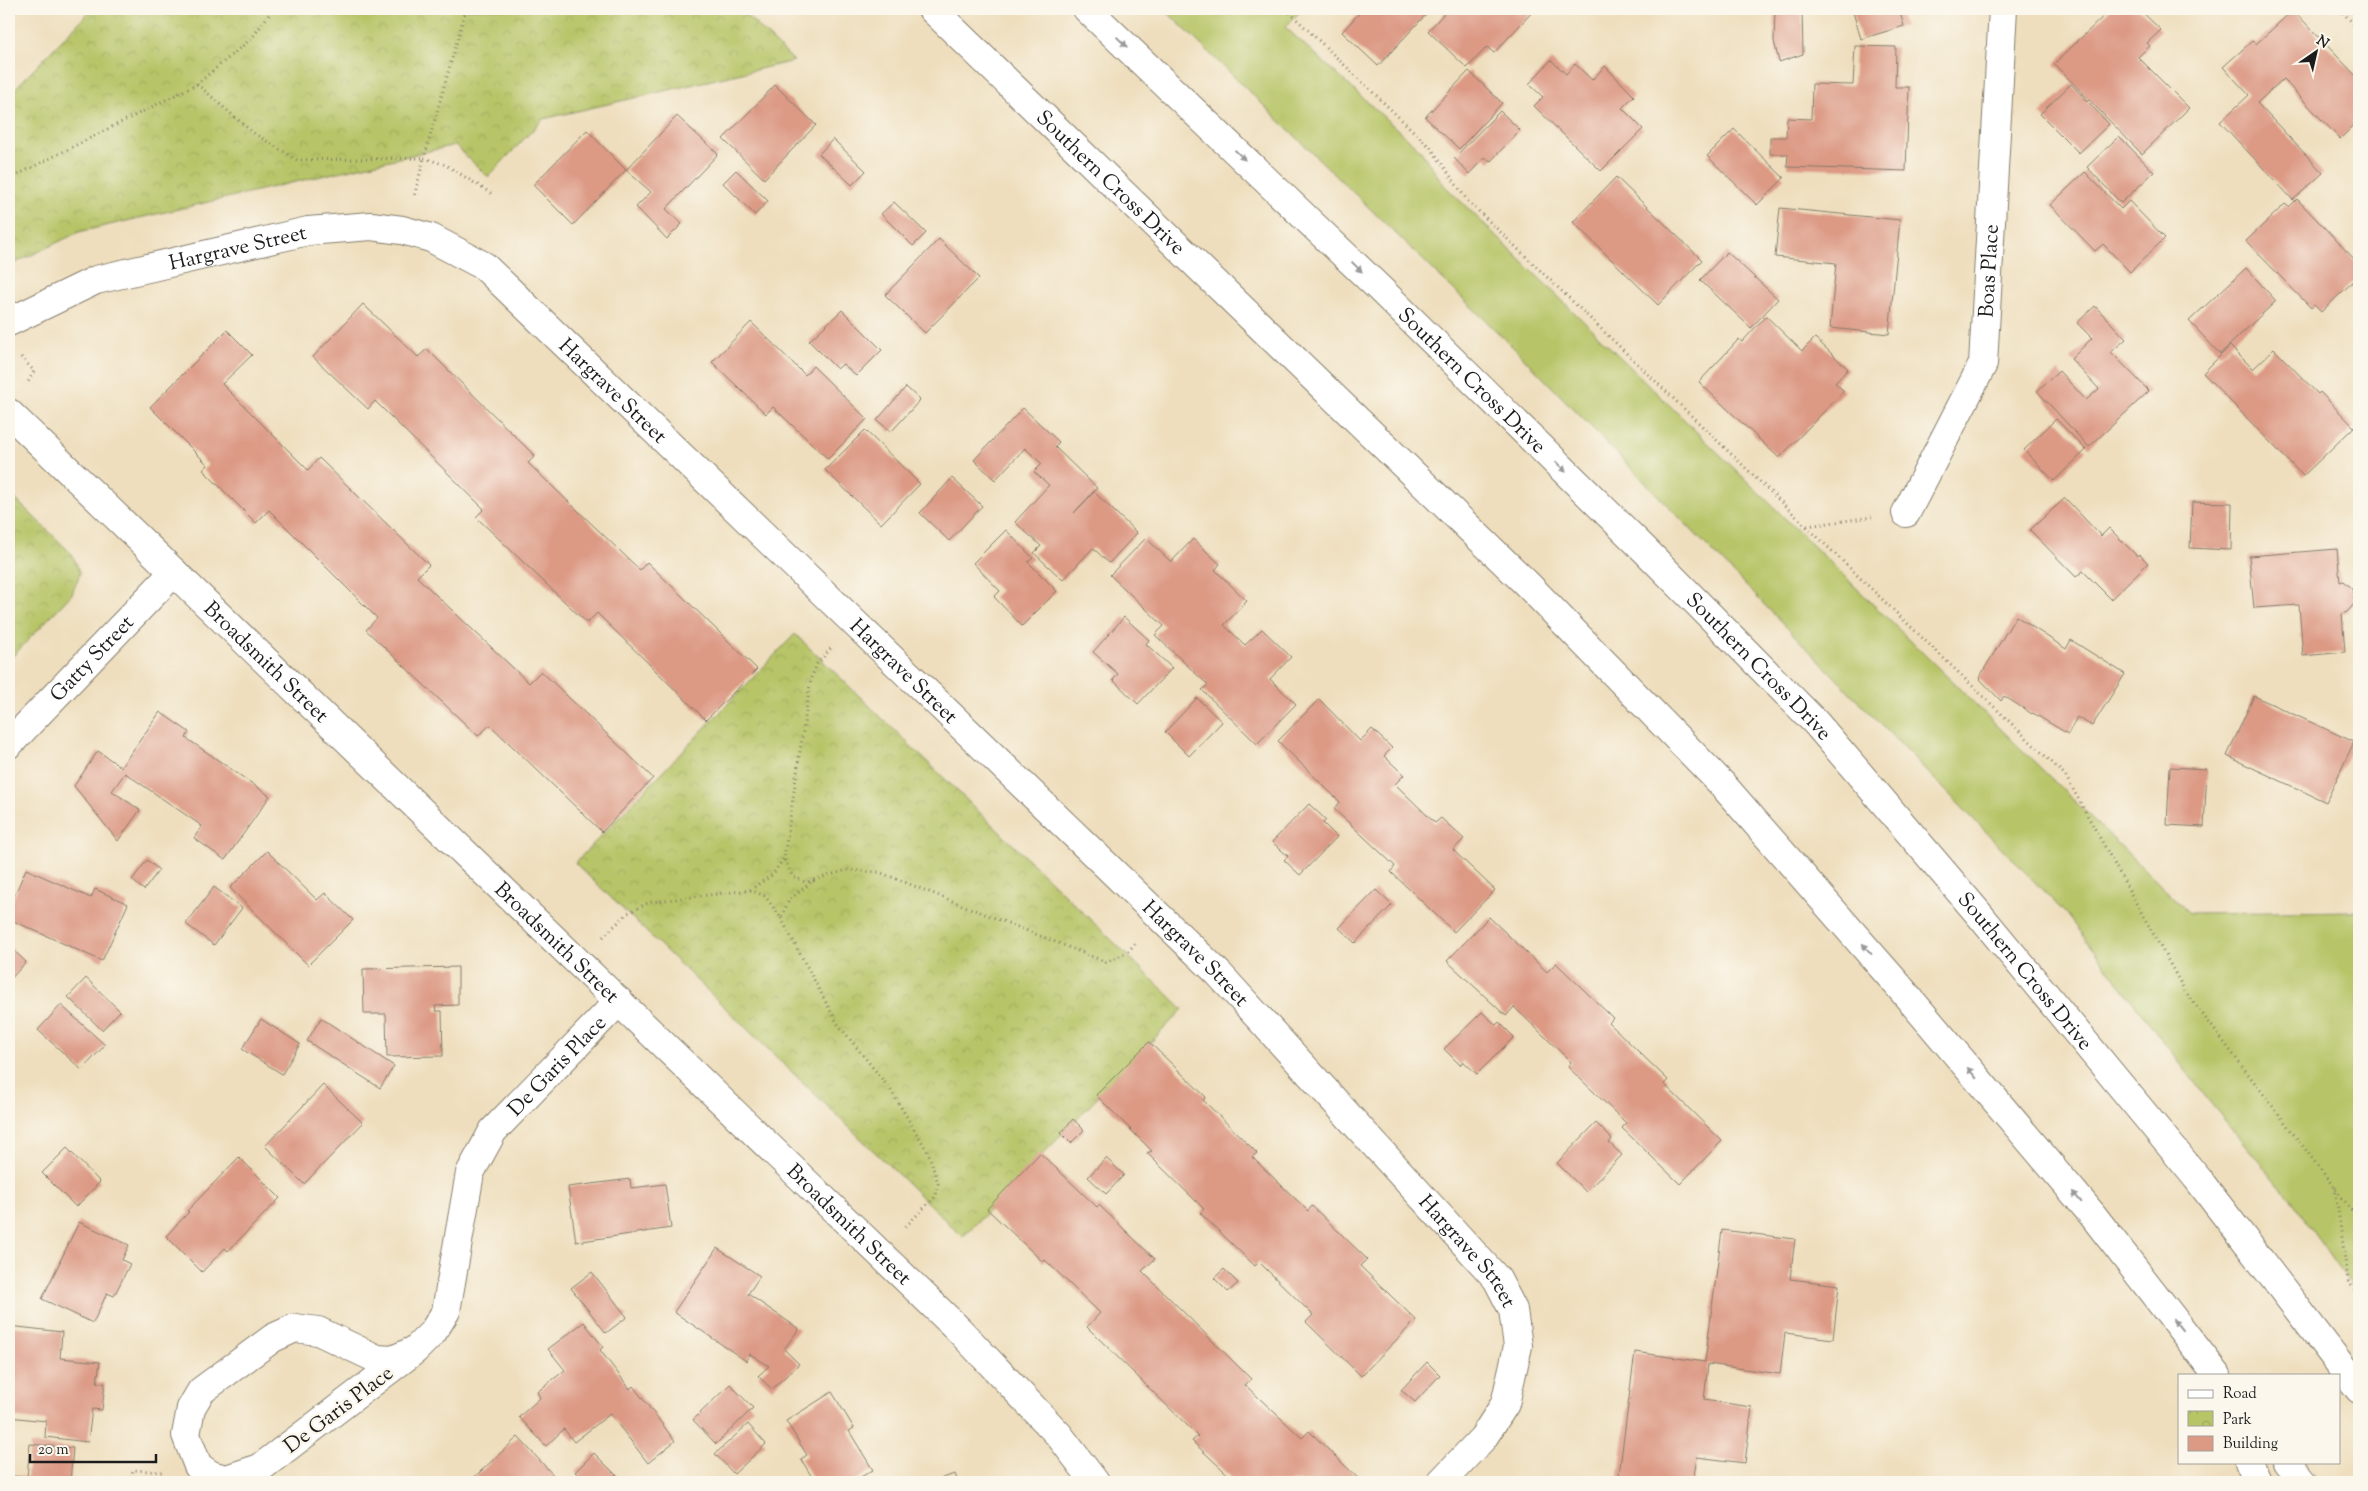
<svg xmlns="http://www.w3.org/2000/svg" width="2368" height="1491" viewBox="0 0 2368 1491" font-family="'Sorts Mill Goudy',serif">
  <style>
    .green { fill: #b7c567; stroke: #6a7042 }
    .park { fill: url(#park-crowns); stroke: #6a7042 }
    .building { fill: #dc9984 }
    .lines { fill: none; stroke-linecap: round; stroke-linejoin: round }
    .minor-casing { stroke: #857d6c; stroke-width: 30 }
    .secondary-casing { stroke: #857d6c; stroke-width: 30 }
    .path { stroke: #857d6c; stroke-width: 3; stroke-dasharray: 1 4; stroke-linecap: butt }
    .minor { stroke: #fff; stroke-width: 28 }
    .secondary { stroke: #fff; stroke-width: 28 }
    .oneway { fill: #999 }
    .labels { text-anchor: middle; stroke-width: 5; stroke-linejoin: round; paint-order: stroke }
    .street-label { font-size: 21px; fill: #1c1c1c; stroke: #fbf7ec }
  </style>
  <defs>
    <pattern id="park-crowns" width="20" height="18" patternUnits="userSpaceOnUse" patternTransform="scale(1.25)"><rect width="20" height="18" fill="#b7c567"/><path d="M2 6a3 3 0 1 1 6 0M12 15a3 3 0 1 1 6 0" fill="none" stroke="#9da959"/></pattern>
  </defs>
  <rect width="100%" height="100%" fill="#fbf7ec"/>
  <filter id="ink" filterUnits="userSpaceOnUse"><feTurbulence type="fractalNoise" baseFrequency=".02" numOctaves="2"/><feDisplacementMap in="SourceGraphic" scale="10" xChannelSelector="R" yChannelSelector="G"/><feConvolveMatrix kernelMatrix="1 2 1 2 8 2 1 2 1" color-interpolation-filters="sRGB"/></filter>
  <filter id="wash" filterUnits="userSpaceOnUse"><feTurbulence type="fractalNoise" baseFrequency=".0096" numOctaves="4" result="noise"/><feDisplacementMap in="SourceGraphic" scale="20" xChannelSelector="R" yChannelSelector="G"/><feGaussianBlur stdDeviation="1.12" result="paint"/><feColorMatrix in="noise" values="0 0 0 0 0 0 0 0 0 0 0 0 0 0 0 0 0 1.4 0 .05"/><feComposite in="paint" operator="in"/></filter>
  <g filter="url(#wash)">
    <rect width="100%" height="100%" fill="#eedebd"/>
    <polygon class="green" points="1164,9 1303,9 1285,27 1420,150 1444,185 2189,913 2359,911 2359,1296 2290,1199 2208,1100 2066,914 1516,350"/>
    <g class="park">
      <polygon points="92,9 740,9 794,61 543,119 488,177 455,145 79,232 9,266 9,95"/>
      <polygon points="9,493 72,554 80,573 72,594 9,660"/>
      <polygon points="795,634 1183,1009 963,1237 575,863"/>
    </g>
    <g id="blocks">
      <g class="building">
        <polygon points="1363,9 1431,9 1378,66 1342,32"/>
        <polygon points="1448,9 1535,9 1494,53 1487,47 1467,68 1428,31"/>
        <polygon points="1775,9 1802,9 1803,54 1779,62 1774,41"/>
        <polygon points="1852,9 1899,9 1904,26 1861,39"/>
        <polygon points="2111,9 2139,9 2161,30 2147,43 2150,46 2138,57 2189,108 2142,154 2054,64"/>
        <polygon points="2293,10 2359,79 2359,120 2340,139 2283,79 2257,103 2323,173 2293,200 2220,122 2249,95 2223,67 2252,41 2256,44"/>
        <polygon points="1855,46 1896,47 1895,87 1909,87 1906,171 1787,167 1788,154 1770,154 1770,137 1786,137 1787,118 1811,119 1812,84 1853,85"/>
        <polygon points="1551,60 1566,74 1575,64 1592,80 1605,66 1634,96 1622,108 1643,129 1601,171 1534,106 1543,97 1529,84"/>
        <polygon points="1469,71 1502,103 1459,149 1425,117"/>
        <polygon points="2071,84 2109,124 2079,153 2040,114"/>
        <polygon points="775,85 816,125 764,179 723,139"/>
        <polygon points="1500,111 1520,130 1490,162 1485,157 1469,174 1454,158"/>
        <polygon points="677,116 718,154 666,209 682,224 667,239 636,207 651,192 626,170"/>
        <polygon points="1734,129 1784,178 1757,205 1707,156"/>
        <polygon points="587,130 626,170 573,225 533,185"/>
        <polygon points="2119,136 2154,172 2121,203 2087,167"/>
        <polygon points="833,139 866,171 852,185 819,154"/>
        <polygon points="736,170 768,201 755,215 723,183"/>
        <polygon points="2085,172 2121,209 2129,201 2165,238 2130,272 2103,244 2095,251 2050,205"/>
        <polygon points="1616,177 1702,260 1658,305 1573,222"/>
        <polygon points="2297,199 2359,264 2359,276 2321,312 2314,305 2311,308 2246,241 2285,204 2289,207"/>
        <polygon points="894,202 926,233 913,246 881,214"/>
        <polygon points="1780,208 1900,220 1889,334 1830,328 1836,263 1775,257"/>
        <polygon points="939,239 979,278 925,333 885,295"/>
        <polygon points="1727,252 1778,299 1751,328 1700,280"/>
        <polygon points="2246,268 2276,301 2220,354 2189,321"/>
        <polygon points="363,304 418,357 427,349 535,456 528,463 640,570 647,562 757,669 706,720 597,613 587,623 476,517 484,509 375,401 368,409 313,357"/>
        <polygon points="2095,306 2126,339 2111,352 2149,391 2089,447 2037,391 2059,371 2086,400 2099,389 2071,359 2092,338 2077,323"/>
        <polygon points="842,310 882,350 856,376 843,364 837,369 809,341"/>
        <polygon points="1766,316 1802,351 1815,338 1848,369 1835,383 1844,391 1779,458 1699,382 1739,339 1742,342"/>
        <polygon points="751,322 805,375 813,366 867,419 828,459 773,407 766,414 712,362"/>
        <polygon points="227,330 252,355 222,384 308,470 319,458 429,565 417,577 529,683 541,671 653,778 602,832 490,725 478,736 366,630 377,618 269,510 256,523 203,470 208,465 150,407"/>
        <polygon points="2230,346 2253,369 2274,349 2318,394 2320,392 2354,427 2303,476 2203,373"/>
        <polygon points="906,387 920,400 891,432 877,420"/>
        <polygon points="1023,408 1059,442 1055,447 1097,488 1074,513 1094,492 1137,533 1109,563 1093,548 1063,580 1034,553 1041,546 1015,522 1049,485 1034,472 1042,464 1025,448 995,480 974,460"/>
        <polygon points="2056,419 2086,450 2054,481 2024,450"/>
        <polygon points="865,430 920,484 881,524 825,470"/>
        <polygon points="952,478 982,506 949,541 920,513"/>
        <polygon points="2065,498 2101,536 2109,528 2137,556 2139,554 2148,563 2111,599 2083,571 2076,577 2030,530"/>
        <polygon points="2192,502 2232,503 2231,550 2190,548"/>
        <polygon points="1006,530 1033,558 1028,562 1057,591 1022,626 994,597 1000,591 973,563"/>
        <polygon points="1146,538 1171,562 1193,539 1220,564 1215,570 1247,601 1224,625 1245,645 1262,629 1291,657 1270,679 1296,704 1257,744 1202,690 1208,685 1155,635 1164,626 1110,575"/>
        <polygon points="2337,549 2340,582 2343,581 2352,589 2355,603 2347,612 2342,614 2345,652 2303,656 2299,605 2254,608 2249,556"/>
        <polygon points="2016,616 2066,649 2071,640 2125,674 2092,726 2077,717 2068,734 2033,713 2032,714 2004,696 2001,701 1979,678"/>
        <polygon points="1124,617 1149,640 1146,644 1172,668 1138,704 1113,680 1118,674 1093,652"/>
        <polygon points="2254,696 2354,742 2326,802 2227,756"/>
        <polygon points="1197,698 1222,722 1189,756 1165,732"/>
        <polygon points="1319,699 1360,741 1372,729 1392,748 1384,756 1404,775 1395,784 1435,823 1441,818 1464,839 1453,850 1495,890 1454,932 1391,872 1395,866 1334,809 1340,802 1278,741"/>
        <polygon points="160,712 189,732 186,738 270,796 225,860 194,838 202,826 125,773 112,791 140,810 118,841 74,786 98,751 121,767"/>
        <polygon points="2170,767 2207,769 2204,827 2167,825"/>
        <polygon points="1309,804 1326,820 1323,823 1337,837 1300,875 1284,860 1288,856 1272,842"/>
        <polygon points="267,851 317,900 325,893 353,920 308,965 230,888"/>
        <polygon points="147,860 159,870 144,890 132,880"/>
        <polygon points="26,869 91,898 95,889 128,904 102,961 9,919 9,908"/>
        <polygon points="214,887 242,908 214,945 186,924"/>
        <polygon points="1376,890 1392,905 1355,943 1339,928"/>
        <polygon points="1489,917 1547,972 1556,963 1613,1018 1609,1023 1668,1080 1664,1084 1722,1141 1680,1184 1622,1128 1626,1123 1568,1067 1571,1062 1514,1007 1506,1016 1447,961"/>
        <polygon points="9,946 26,962 9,981"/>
        <polygon points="458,967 458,1005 435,1006 436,1011 442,1011 443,1056 387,1057 386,1014 364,1014 363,969"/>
        <polygon points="86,978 120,1011 102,1030 68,997"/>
        <polygon points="61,1005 105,1045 82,1070 38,1030"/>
        <polygon points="1482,1012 1496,1025 1499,1022 1514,1037 1477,1074 1463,1061 1460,1065 1444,1049"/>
        <polygon points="321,1018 394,1066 380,1088 307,1041"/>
        <polygon points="261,1019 300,1044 282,1074 242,1049"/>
        <polygon points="1149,1042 1206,1097 1203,1100 1257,1153 1252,1157 1308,1211 1312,1206 1367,1259 1360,1266 1416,1320 1361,1376 1306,1322 1313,1315 1259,1262 1255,1266 1200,1213 1204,1209 1147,1153 1152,1151 1096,1095"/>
        <polygon points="323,1085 363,1123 304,1184 265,1146"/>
        <polygon points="1073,1119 1084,1130 1071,1143 1061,1133"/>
        <polygon points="1596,1123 1612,1139 1609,1143 1622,1155 1586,1192 1557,1163"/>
        <polygon points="67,1148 100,1182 76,1207 42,1173"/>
        <polygon points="1040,1153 1097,1207 1099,1205 1155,1259 1142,1271 1251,1379 1245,1385 1302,1438 1309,1431 1362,1482 1236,1482 1192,1441 1198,1436 1087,1327 1100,1313 1045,1260 1043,1262 987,1209"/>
        <polygon points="239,1157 280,1198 228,1251 225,1248 202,1272 166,1236 189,1212 187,1211"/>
        <polygon points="1106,1158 1124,1175 1106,1194 1088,1177"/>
        <polygon points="630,1179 631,1188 665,1184 671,1228 576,1242 568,1187"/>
        <polygon points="79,1222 129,1245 122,1260 130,1264 114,1296 107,1293 93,1323 42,1299"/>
        <polygon points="1722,1230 1795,1239 1790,1279 1839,1285 1833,1339 1785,1333 1780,1374 1708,1364 1704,1400 1752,1407 1745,1463 1697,1457 1693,1482 1618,1482 1635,1352 1705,1362"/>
        <polygon points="717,1248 760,1276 748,1294 799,1329 784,1349 799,1364 772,1389 758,1376 769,1366 750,1354 746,1361 674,1312"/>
        <polygon points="1224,1269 1238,1283 1228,1292 1214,1278"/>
        <polygon points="592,1272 627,1317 606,1333 571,1288"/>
        <polygon points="584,1322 603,1347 600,1350 630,1389 633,1386 675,1441 648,1463 610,1414 574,1442 564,1429 546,1446 519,1417 540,1398 537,1392 565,1370 548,1349"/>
        <polygon points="9,1326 62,1332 60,1358 100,1362 97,1383 105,1383 102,1410 92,1409 88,1442 45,1437 46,1421 9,1417"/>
        <polygon points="1427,1362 1440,1375 1415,1402 1401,1390"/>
        <polygon points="730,1384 753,1408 716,1444 693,1420"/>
        <polygon points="832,1392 854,1428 849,1431 873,1470 852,1482 815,1482 801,1459 807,1455 786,1421"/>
        <polygon points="748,1424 766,1444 734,1474 715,1454"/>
        <polygon points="518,1437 556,1478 551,1482 469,1482"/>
        <polygon points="30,1444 73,1448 70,1482 9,1482 9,1476 27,1477"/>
        <polygon points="594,1453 623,1482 586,1482 575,1472"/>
        <polygon points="955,1474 958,1482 930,1482"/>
      </g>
    </g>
  </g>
  <g filter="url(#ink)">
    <use href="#blocks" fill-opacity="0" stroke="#857d6c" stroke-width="1"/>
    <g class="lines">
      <g class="minor-casing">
        <g id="minor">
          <path id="s1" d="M9 322 96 280 308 231 371 226 402 230 431 238 484 266 1219 974 1497 1279 1513 1310 1518 1346 1505 1404 1483 1438 1441 1482"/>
          <path id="s2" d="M9 413 958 1329 1059 1435 1095 1482"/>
          <path id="s3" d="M1906 513 1983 364 2003 9"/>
          <path id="s4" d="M9 744 174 572"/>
          <path id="s5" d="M415 1350 260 1468 226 1479 211 1475 198 1466 186 1435 191 1408 201 1391 273 1338 295 1328 318 1331 377 1359 393 1360 415 1350 433 1332 446 1311 470 1173 493 1131 619 1001"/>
        </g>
      </g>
      <g class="secondary-casing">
        <g id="secondary">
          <path id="s6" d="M932 9 1528 585 1721 783 1897 984 2091 1213 2217 1375"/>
          <path id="s7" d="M1087 9 1380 289 1645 550 1816 723 1978 913 2197 1178 2359 1389"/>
          <polyline points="2249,1462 2258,1482"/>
          <polyline points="2287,1462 2303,1482"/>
        </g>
      </g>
      <g class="path">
        <polyline points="466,9 424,158 446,165 492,194"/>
        <polyline points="481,9 510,11 516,9"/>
        <polyline points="1286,9 1431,148 1467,200 2065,775 2185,991 2359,1220"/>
        <polyline points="2339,9 2359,29"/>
        <polyline points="197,84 252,132 297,160 424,158 414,197"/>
        <polyline points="9,179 197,84 252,38 273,9"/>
        <polyline points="21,357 34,371 27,384"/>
        <polyline points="1807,526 1872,517"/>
        <polyline points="814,881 805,882 792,876 784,858 811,678 817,664 831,648"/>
        <polyline points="750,890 765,896 781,918 789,900 814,880 847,870 879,872 1106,962 1126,953 1136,943"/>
        <polyline points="781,918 837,1023 890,1089 929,1154 938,1184 936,1196 904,1228"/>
        <polyline points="603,937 628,913 650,902 750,890 772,875 784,858"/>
        <polyline points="2335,1187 2348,1281 2359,1296"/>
        <polyline points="130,1482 133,1470 162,1472"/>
      </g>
      <use href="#minor" class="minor"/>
      <use href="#secondary" class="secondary"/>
    </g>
    <defs><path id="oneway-solid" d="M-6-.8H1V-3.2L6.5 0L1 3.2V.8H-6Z" transform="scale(1.25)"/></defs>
    <g class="oneway">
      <use href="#oneway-solid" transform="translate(1122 42) rotate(44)"/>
      <use href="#oneway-solid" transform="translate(1240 155) rotate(44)"/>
      <use href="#oneway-solid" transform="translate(1357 267) rotate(44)"/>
      <use href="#oneway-solid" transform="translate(1561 467) rotate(45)"/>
      <use href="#oneway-solid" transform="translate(1867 949) rotate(-131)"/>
      <use href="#oneway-solid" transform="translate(1972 1073) rotate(-130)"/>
      <use href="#oneway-solid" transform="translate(2077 1197) rotate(-130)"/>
      <use href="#oneway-solid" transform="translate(2178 1325) rotate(-128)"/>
    </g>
  </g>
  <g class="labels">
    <g class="street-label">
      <text dy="7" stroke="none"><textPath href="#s6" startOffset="249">Southern Cross Drive</textPath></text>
      <text dy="7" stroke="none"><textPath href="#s1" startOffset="242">Hargrave Street</textPath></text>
      <text dy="7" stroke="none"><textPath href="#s3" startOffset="261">Boas Place</textPath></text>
      <text dy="7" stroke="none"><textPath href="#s7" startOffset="535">Southern Cross Drive</textPath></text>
      <text dy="7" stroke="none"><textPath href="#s1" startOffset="678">Hargrave Street</textPath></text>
      <text dy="7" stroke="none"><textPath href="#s4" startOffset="119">Gatty Street</textPath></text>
      <text dy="7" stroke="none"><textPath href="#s2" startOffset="358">Broadsmith Street</textPath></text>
      <text dy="7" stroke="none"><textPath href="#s7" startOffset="940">Southern Cross Drive</textPath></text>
      <text dy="7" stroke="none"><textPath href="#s1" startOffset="1082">Hargrave Street</textPath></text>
      <text dy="7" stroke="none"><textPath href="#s2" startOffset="762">Broadsmith Street</textPath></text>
      <text dy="7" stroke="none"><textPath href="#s1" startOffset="1488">Hargrave Street</textPath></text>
      <text dy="7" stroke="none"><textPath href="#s7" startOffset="1345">Southern Cross Drive</textPath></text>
      <text dy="7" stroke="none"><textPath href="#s5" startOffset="914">De Garis Place</textPath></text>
      <text dy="7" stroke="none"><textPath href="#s2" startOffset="1168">Broadsmith Street</textPath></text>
      <text dy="7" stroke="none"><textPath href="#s1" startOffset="1892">Hargrave Street</textPath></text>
      <text transform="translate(338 1409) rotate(-37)" y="7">De Garis Place</text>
    </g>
  </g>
  <rect width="2368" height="1491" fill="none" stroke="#fbf7ec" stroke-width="30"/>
  <rect x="2178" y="1374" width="162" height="90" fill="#fbf7ec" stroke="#a29f99"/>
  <rect x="2188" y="1390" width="25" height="8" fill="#ffffff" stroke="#a29f99"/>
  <text x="2223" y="1398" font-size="15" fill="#1c1c1c">Road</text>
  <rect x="2188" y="1411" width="25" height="15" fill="url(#park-crowns)" stroke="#a29f99"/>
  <text x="2223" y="1424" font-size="15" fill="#1c1c1c">Park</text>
  <rect x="2188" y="1436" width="25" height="15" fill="#dc9984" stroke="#a29f99"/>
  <text x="2223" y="1448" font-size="15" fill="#1c1c1c">Building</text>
  <g transform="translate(2316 52) rotate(34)" stroke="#fbf7ec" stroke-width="4" paint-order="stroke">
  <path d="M0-4L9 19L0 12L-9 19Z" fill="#1c1c1c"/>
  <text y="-8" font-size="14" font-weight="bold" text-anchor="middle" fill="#1c1c1c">N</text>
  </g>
  <path d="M30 1454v8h126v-8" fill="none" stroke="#1c1c1c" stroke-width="2.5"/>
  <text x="38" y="1454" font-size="15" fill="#1c1c1c" stroke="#fbf7ec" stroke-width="4" paint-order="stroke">20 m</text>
</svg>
